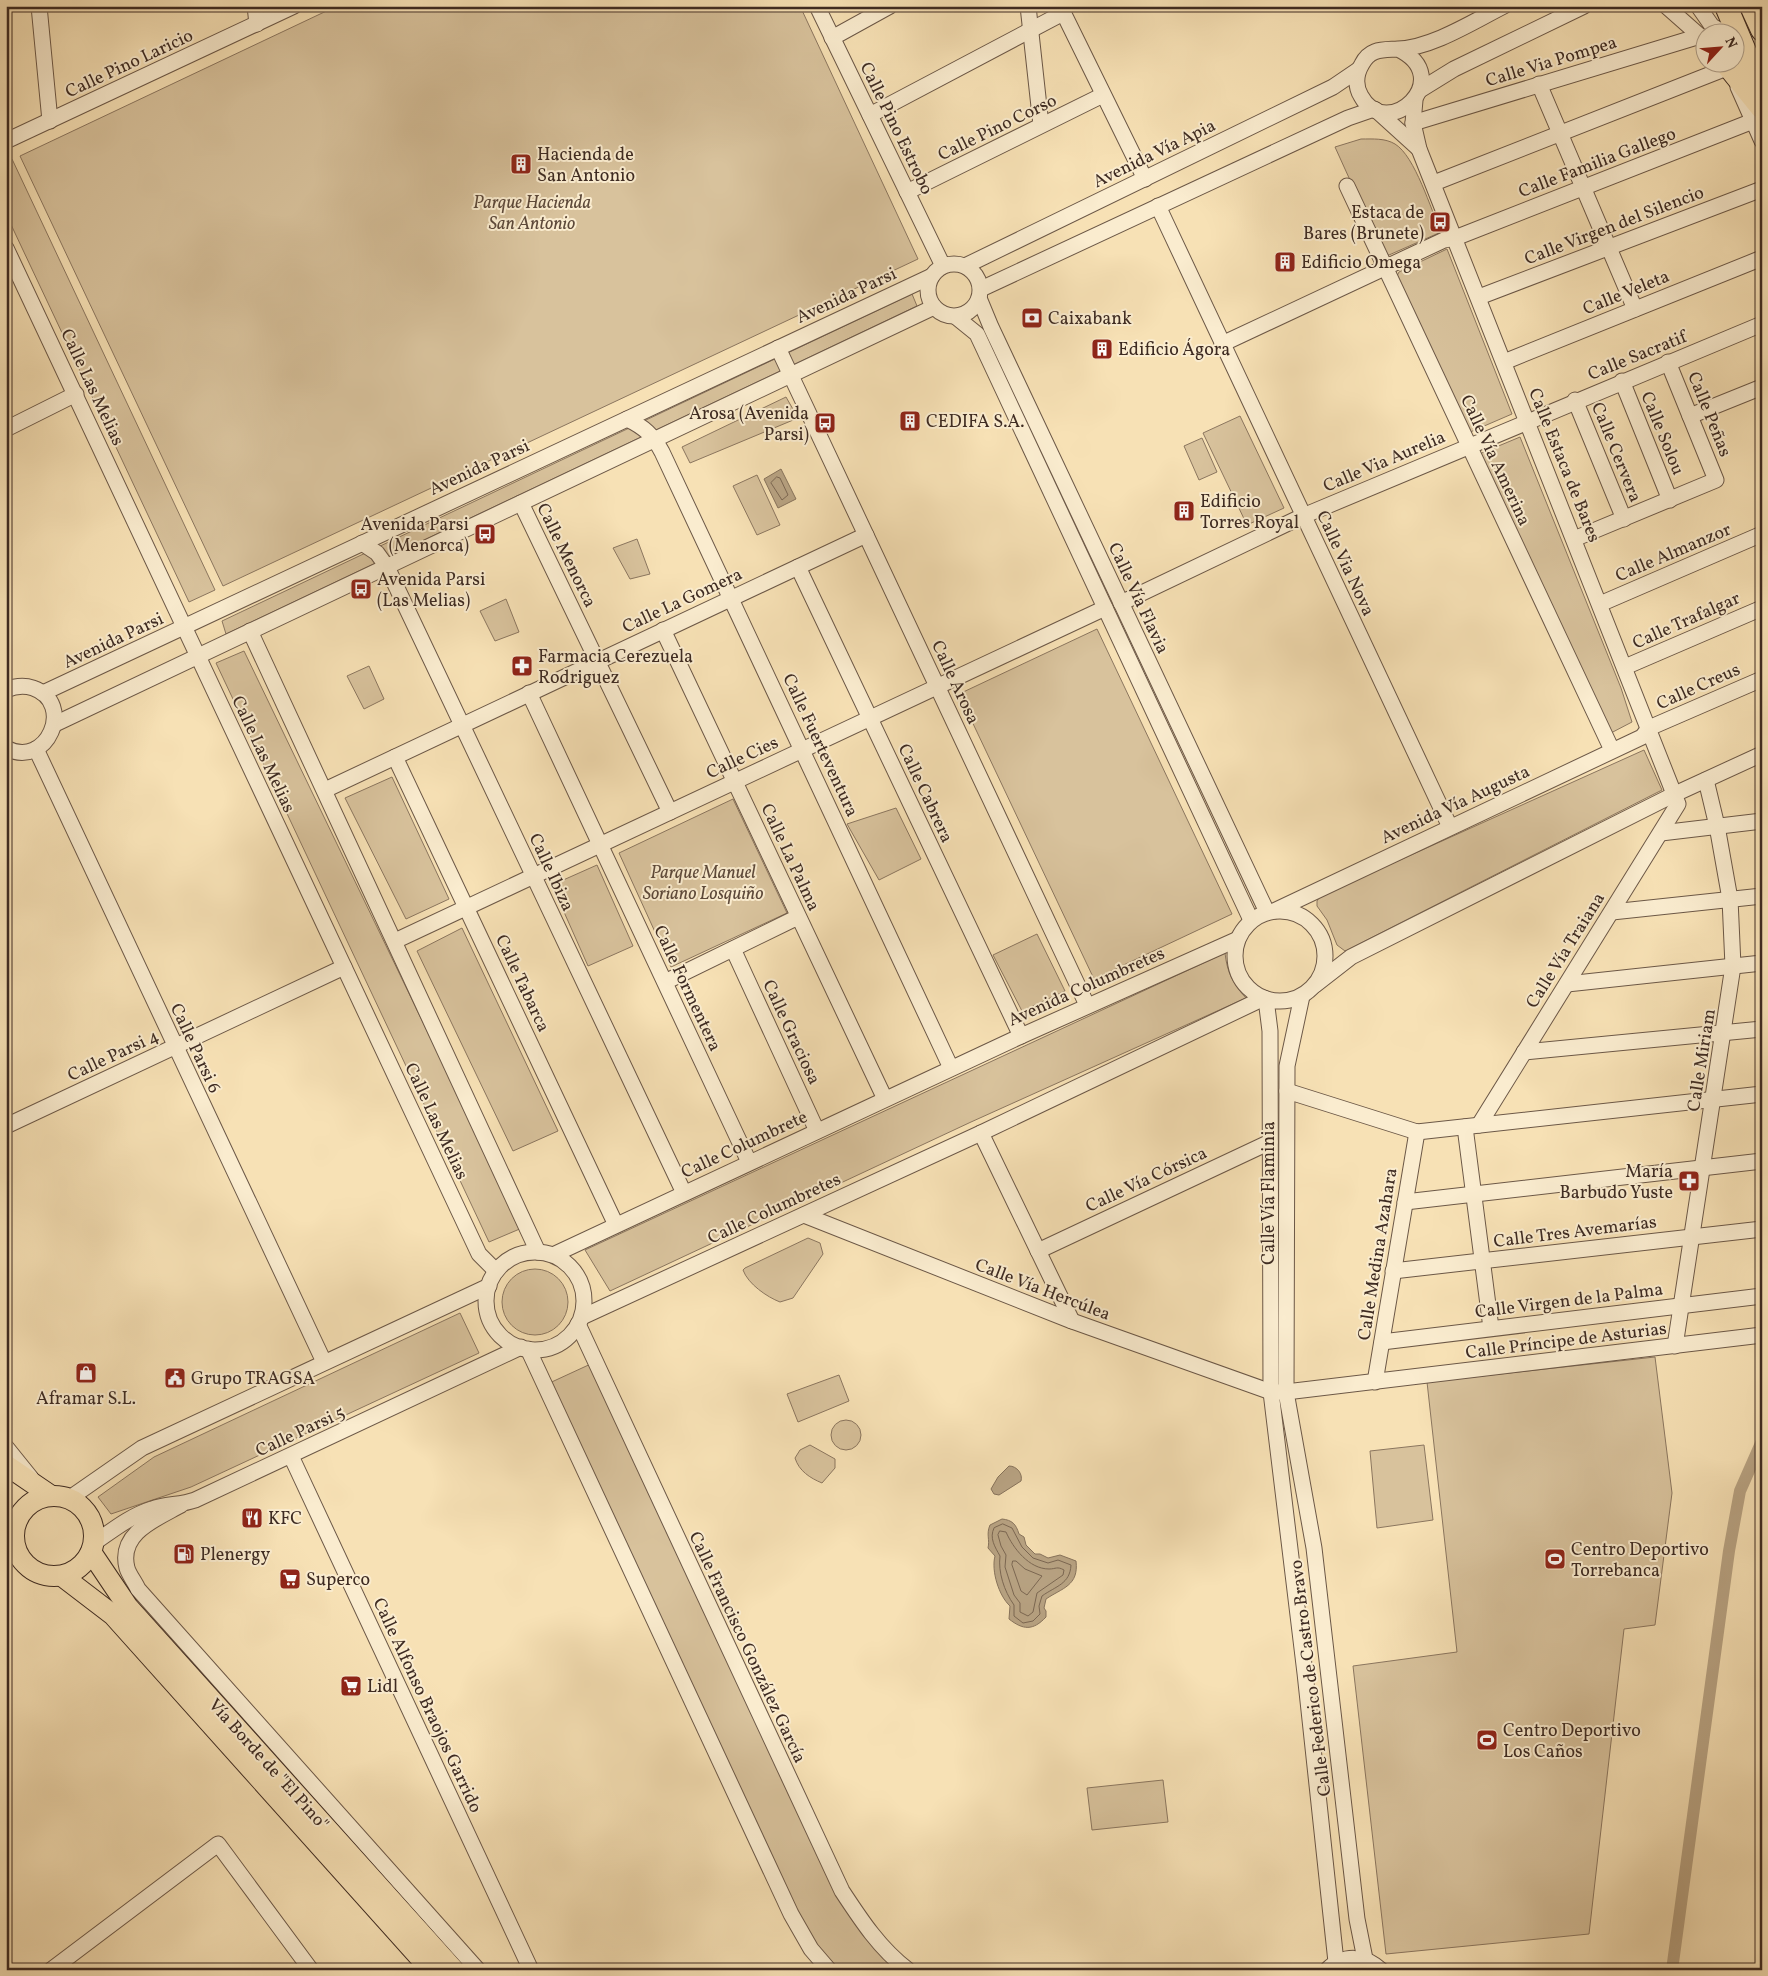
<svg xmlns="http://www.w3.org/2000/svg" width="1768" height="1976" viewBox="0 0 1768 1976" font-family="Vollkorn,serif">
  <style>
    .green { fill: #d8c29c; stroke: #8b765f }
    .water { fill: #b8a383; stroke: #87735c }
    .lines { fill: none; stroke-linecap: round; stroke-linejoin: round }
    .shore { stroke: #7b6752; stroke-width: 1 }
    .canal { stroke: #b8a383; stroke-width: 12 }
    .minor-casing { stroke: #6c5847; stroke-width: 17 }
    .major-casing { stroke: #3e2b22; stroke-width: 22 }
    .highway-casing { stroke: #3e2b22; stroke-width: 24 }
    .minor { stroke: #faeccf; stroke-width: 15 }
    .major { stroke: #f7e1b5; stroke-width: 20 }
    .highway { stroke: #f7e1b5; stroke-width: 22 }
    .labels { text-anchor: middle; stroke-width: 4; stroke-linejoin: round; paint-order: stroke }
    .street-label { font-size: 18px; fill: #3e2b22; stroke: #faeccf }
    .poi-label { font-size: 18px; fill: #3e2b22; stroke: #faeccf; text-anchor: start }
    .park-label { font-size: 18px; font-style: italic; fill: #5d493a; stroke: #faeccf }
  </style>
  <rect width="100%" height="100%" fill="#f7e1b5"/>
  <filter id="stains"><feTurbulence type="fractalNoise" baseFrequency=".004" numOctaves="4"/><feColorMatrix values="0 0 0 0 .2 0 0 0 0 .09 0 0 0 0 .02 0 0 0 .5 -.17"/></filter>
  <radialGradient id="worn" r=".72"><stop offset=".6" stop-color="#630" stop-opacity="0"/><stop offset="1" stop-color="#630" stop-opacity=".3"/></radialGradient>
  <g class="green">
    <polygon points="337,6 800,6 918,259 223,586 20,156"/>
    <path d="M1361 139C1373 139 1385 138 1395 144 1415 156 1431 210 1441 232L1389 255H1384L1335 147Z"/>
    <polygon points="12,159 215,590 189,602 6,214 6,162"/>
    <polygon points="1447,249 1512,414 1468,433 1396,278 1399,272"/>
    <polygon points="912,294 917,306 226,634 222,621"/>
    <polygon points="786,397 798,418 690,463 682,447"/>
    <polygon points="1240,416 1284,508 1247,525 1203,433"/>
    <polygon points="1520,437 1621,688 1632,722 1609,734 1477,455"/>
    <polygon points="1202,438 1217,472 1199,480 1184,446"/>
    <polygon points="757,475 780,525 757,535 733,486"/>
    <polygon points="637,539 650,574 630,579 613,548"/>
    <polygon points="506,599 519,632 495,641 480,611"/>
    <polygon points="1097,629 1232,914 1094,979 959,694"/>
    <polygon points="244,651 522,1228 489,1242 216,663"/>
    <polygon points="369,666 384,699 364,709 347,676"/>
    <polygon points="1644,750 1662,790 1345,951 1337,945 1327,920 1317,906 1317,901 1320,896"/>
    <polygon points="392,777 449,899 406,919 345,798"/>
    <polygon points="733,799 787,913 671,967 619,853"/>
    <polygon points="896,808 921,859 879,880 847,824"/>
    <polygon points="597,865 633,946 588,966 552,885"/>
    <polygon points="462,928 558,1131 513,1151 417,951"/>
    <polygon points="1037,934 1065,991 1022,1011 993,955"/>
    <path d="M1225 953C1227 972 1233 984 1246 998L971 1122 610 1291 585 1250Z"/>
    <path d="M808 1238 820 1243 823 1254 793 1298 780 1302C767 1297 748 1284 743 1270L745 1268Z"/>
    <circle cx="535" cy="1302" r="33"/>
    <polygon points="460,1313 479,1353 191,1487 111,1514 98,1497 154,1457"/>
    <polygon points="1655,1357 1672,1493 1655,1625 1624,1629 1589,1934 1386,1954 1353,1666 1457,1652 1427,1382"/>
    <polygon points="595,1362 842,1891 908,1970 830,1970 811,1949 543,1386"/>
    <polygon points="839,1375 849,1401 798,1422 787,1394"/>
    <circle cx="846" cy="1435" r="15"/>
    <path d="M810 1445 835 1459V1468L822 1483C810 1478 799 1471 795 1458L800 1450Z"/>
    <polygon points="1424,1445 1433,1520 1377,1528 1370,1451"/>
    <polygon points="1163,1780 1168,1822 1092,1830 1087,1788"/>
  </g>
  <g class="water">
    <polygon points="781,469 796,499 778,508 764,479"/>
    <path d="M1009 1466C1017 1466 1023 1474 1021 1481L999 1495 994 1494 991 1489 998 1477Z"/>
    <path d="M1002 1519C1012 1520 1016 1524 1019 1534L1024 1537 1026 1545 1035 1554H1040L1048 1558 1060 1555 1076 1561C1079 1586 1062 1588 1046 1599L1044 1608 1046 1611V1617C1033 1631 1023 1630 1009 1619L1010 1606C999 1596 991 1571 995 1556L988 1548C990 1540 986 1534 990 1525Z"/>
  </g>
  <g class="lines">
    <g class="shore">
      <polygon points="777,477 780,478 788,495 782,500 771,483"/>
      <path d="M1003 1524 1012 1528 1022 1547 1033 1558 1048 1563 1058 1560 1071 1565C1070 1584 1056 1586 1042 1596L1039 1606 1040 1614 1033 1621 1023 1623 1014 1616V1605C1004 1591 998 1572 1000 1556 995 1547 989 1538 994 1528Z"/>
      <path d="M1000 1531 1006 1532C1013 1548 1029 1569 1049 1569 1056 1569 1057 1566 1064 1570L1063 1575 1037 1593 1033 1612 1028 1616 1020 1612V1603L1014 1595 1005 1567 1006 1555 1001 1546 998 1535Z"/>
      <polygon points="1013,1561 1016,1561 1025,1569 1042,1576 1027,1595 1021,1591 1012,1565"/>
    </g>
    <polyline class="canal" points="1672,1970 1729,1551 1740,1491 1762,1441"/>
    <g class="minor-casing">
      <g id="minor">
        <polyline points="39,6 50,121"/>
        <polyline points="255,6 257,24"/>
        <polyline points="817,6 943,266"/>
        <polyline points="1028,6 1041,125"/>
        <polyline points="1060,6 1145,179"/>
        <polyline points="1666,6 1700,36"/>
        <polyline points="1698,6 1712,26 1722,32"/>
        <polyline points="832,38 890,6"/>
        <path d="M1398 49C1458 78 1387 144 1361 96 1355 86 1356 74 1362 64 1370 48 1383 50 1398 49 1432 48 1474 21 1504 6"/>
        <polyline points="1539,84 1635,309"/>
        <polyline points="1738,87 1762,141"/>
        <polyline points="1420,90 1454,69 1584,6"/>
        <polyline points="1415,100 1413,123 1419,149 1678,804 1479,1125"/>
        <polyline points="1376,110 1419,149"/>
        <polyline points="870,115 1063,13"/>
        <polyline points="1413,123 1700,36"/>
        <polyline points="6,141 294,6"/>
        <polyline points="1434,183 1729,67"/>
        <polyline points="1347,186 1612,750"/>
        <polyline points="907,192 1103,95"/>
        <polyline points="1158,206 1450,827"/>
        <polyline points="6,248 479,1254 496,1271"/>
        <circle cx="954" cy="290" r="26"/>
        <polyline points="965,266 1333,87 1358,70"/>
        <polyline points="981,289 1348,118 1374,109"/>
        <polyline points="1479,297 1762,189"/>
        <polyline points="979,298 991,327 1267,912"/>
        <polyline points="956,317 977,334 1251,920"/>
        <polyline points="1222,344 1444,240 1455,238 1753,121"/>
        <polyline points="778,348 1087,1005"/>
        <polyline points="1504,362 1762,258"/>
        <polyline points="1622,381 1670,500"/>
        <polyline points="1575,400 1624,519"/>
        <polyline points="1690,416 1762,387"/>
        <path d="M627 419C644 427 653 435 662 452L951 1068"/>
        <polyline points="6,429 76,394"/>
        <polyline points="521,503 670,812"/>
        <polyline points="1574,539 1716,480 1668,362"/>
        <polyline points="362,543 377,553 387,567 684,1193"/>
        <polyline points="798,567 1021,1036"/>
        <polyline points="1121,603 1303,516 1762,324"/>
        <polyline points="1600,604 1762,534"/>
        <polyline points="663,630 885,1099"/>
        <polyline points="250,631 538,1252"/>
        <polyline points="1625,667 1762,608"/>
        <path d="M6 690C15 686 24 685 33 688 76 703 47 770 6 748"/>
        <polyline points="43,693 932,276"/>
        <polyline points="529,693 749,1162"/>
        <polyline points="55,724 934,307"/>
        <polyline points="36,749 324,1362"/>
        <polyline points="395,757 616,1225"/>
        <polyline points="325,790 866,535"/>
        <polyline points="1661,833 1762,821"/>
        <circle cx="1280" cy="956" r="45"/>
        <polyline points="1274,911 1642,737 1649,728 1762,679"/>
        <polyline points="1612,912 1762,896"/>
        <polyline points="395,941 1105,608"/>
        <polyline points="733,949 817,1131"/>
        <polyline points="665,982 798,917"/>
        <polyline points="1567,984 1762,963"/>
        <polyline points="1315,985 1351,957 1675,794 1762,754"/>
        <polyline points="1302,996 1287,1066 1286,1392 1314,1548 1357,1919 1365,1959"/>
        <polyline points="1266,999 1270,1031 1271,1392 1305,1673 1336,1962"/>
        <polyline points="1524,1052 1762,1029"/>
        <polyline points="1287,1091 1417,1132 1762,1094"/>
        <polyline points="6,1126 344,967"/>
        <polyline points="1465,1127 1491,1328"/>
        <polyline points="981,1133 1072,1321"/>
        <polyline points="1405,1202 1762,1161"/>
        <polyline points="804,1215 1072,1321 1271,1392 1286,1392 1762,1335"/>
        <polyline points="1038,1251 1270,1142"/>
        <circle cx="535" cy="1301" r="49"/>
        <polyline points="553,1255 1021,1036 1238,939"/>
        <polyline points="1393,1271 1762,1229"/>
        <polyline points="582,1317 981,1133 1264,998"/>
        <path d="M578 1324 842 1891C861 1920 880 1949 908 1970"/>
        <polyline points="1382,1342 1762,1296"/>
        <polyline points="1675,1346 1733,966 1730,899 1717,826 1706,780"/>
        <polyline points="528,1349 791,1914 811,1949 829,1970"/>
        <polyline points="1375,1382 1417,1132"/>
        <polyline points="6,1447 31,1478"/>
        <polyline points="291,1456 531,1970"/>
        <polyline points="70,1498 142,1448 489,1286"/>
        <path d="M181 1505C156 1519 118 1533 127 1568 129 1575 135 1582 138 1589L478 1970"/>
        <path d="M94 1543C113 1530 130 1516 152 1509 166 1504 181 1505 195 1500L521 1347"/>
        <polyline points="51,1970 218,1844 311,1970"/>
        <path d="M1327 1970C1343 1954 1365 1955 1381 1970"/>
      </g>
    </g>
    <g class="major-casing">
      <g id="major">
        <polyline points="6,1465 50,1495"/>
        <circle cx="54" cy="1536" r="40"/>
        <polyline points="91,1552 128,1607 454,1970"/>
        <polyline points="62,1576 113,1615 431,1970"/>
      </g>
    </g>
    <g class="highway-casing">
      <g id="highway">
        <polyline points="1726,6 1762,91"/>
        <polyline points="1751,6 1762,30"/>
        <polyline points="1729,67 1762,108"/>
      </g>
    </g>
    <use href="#minor" class="minor"/>
    <use href="#major" class="major"/>
    <use href="#highway" class="highway"/>
  </g>
  <defs>
    <g id="building-square" transform="scale(1.125)"><rect x="-9" y="-9" width="18" height="18" rx="4" fill="#8f2418" stroke="#faeccf"/><path d="M-4-6H4V6H1V3H-1V6H-4ZM-2.5-4.3h1.7v1.8h-1.7ZM.8-4.3h1.7v1.8H.8ZM-2.5-1h1.7V.8h-1.7ZM.8-1h1.7V.8H.8Z" fill="#fff"/></g>
    <g id="bus-square" transform="scale(1.125)"><rect x="-9" y="-9" width="18" height="18" rx="4" fill="#8f2418" stroke="#faeccf"/><path d="M-5-6H5V4H4V6H2V4H-2V6H-4V4H-5ZM-3.5-4V0h7V-4ZM-3.5 1.2v1.5H-2V1.2ZM2 1.2v1.5H3.5V1.2Z" fill="#fff"/></g>
    <g id="bank-square" transform="scale(1.125)"><rect x="-9" y="-9" width="18" height="18" rx="4" fill="#8f2418" stroke="#faeccf"/><path d="M-6-4H6V4H-6ZM0-2.3a2.3 2.3 0 1 0 0 4.6a2.3 2.3 0 1 0 0-4.6Z" fill="#fff"/></g>
    <g id="pharmacy-square" transform="scale(1.125)"><rect x="-9" y="-9" width="18" height="18" rx="4" fill="#8f2418" stroke="#faeccf"/><path d="M-2-6h4v4h4v4h-4v4h-4v-4h-4v-4h4Z" fill="#fff"/></g>
    <g id="shop-square" transform="scale(1.125)"><rect x="-9" y="-9" width="18" height="18" rx="4" fill="#8f2418" stroke="#faeccf"/><path d="M-5-2.5h2.3a2.7 3.5 0 0 1 5.4 0H5L5.5 6h-11ZM-1.5-2.5h3a1.5 2.3 0 0 0-3 0Z" fill="#fff"/></g>
    <g id="civic-square" transform="scale(1.125)"><rect x="-9" y="-9" width="18" height="18" rx="4" fill="#8f2418" stroke="#faeccf"/><path d="M-.6-6.5H3V-4.5H.6V-3L4-1V1h2V6H-6V1h2V-1L-.6-3ZM-1.2 2.5V6h2.4V2.5Z" fill="#fff"/></g>
    <g id="restaurant-square" transform="scale(1.125)"><rect x="-9" y="-9" width="18" height="18" rx="4" fill="#8f2418" stroke="#faeccf"/><path d="M-5-6h1v4h1v-4h1v4h1v-4h1v5L-1.5 .5V6h-2V.5L-5-1ZM5-6V6H3V1.5H1.5Q1.5-4 5-6Z" fill="#fff"/></g>
    <g id="fuel-square" transform="scale(1.125)"><rect x="-9" y="-9" width="18" height="18" rx="4" fill="#8f2418" stroke="#faeccf"/><path d="M-5.5-6h7V0h2V4h1.3V-2.5L3-4.5l.8-.8L6-3V5H2.5V1h-1V6h-7ZM-4.2-4.7v3.2H.2V-4.7Z" fill="#fff"/></g>
    <g id="stadium-square" transform="scale(1.125)"><rect x="-9" y="-9" width="18" height="18" rx="4" fill="#8f2418" stroke="#faeccf"/><path d="M0-5a6.5 5 0 1 0 0 10a6.5 5 0 1 0 0-10ZM-3.5-1.8h7v3.6h-7Z" fill="#fff"/></g>
    <g id="supermarket-square" transform="scale(1.125)"><rect x="-9" y="-9" width="18" height="18" rx="4" fill="#8f2418" stroke="#faeccf"/><path d="M-6-5.5h2.5l.6 2H6L4.5 2H-2.5L-4.4-4H-6ZM-1.5 3.2a1.3 1.3 0 1 0 .1 0ZM3 3.2a1.3 1.3 0 1 0 .1 0Z" fill="#fff"/></g>
  </defs>
  <g fill-rule="evenodd">
    <use href="#building-square" x="521" y="164"/>
    <use href="#bus-square" x="1440" y="222"/>
    <use href="#building-square" x="1285" y="262"/>
    <use href="#bank-square" x="1032" y="318"/>
    <use href="#building-square" x="1102" y="349"/>
    <use href="#building-square" x="910" y="421"/>
    <use href="#bus-square" x="825" y="423"/>
    <use href="#building-square" x="1184" y="511"/>
    <use href="#bus-square" x="485" y="534"/>
    <use href="#bus-square" x="361" y="589"/>
    <use href="#pharmacy-square" x="522" y="666"/>
    <use href="#pharmacy-square" x="1689" y="1181"/>
    <use href="#shop-square" x="86" y="1373"/>
    <use href="#civic-square" x="175" y="1378"/>
    <use href="#restaurant-square" x="252" y="1518"/>
    <use href="#fuel-square" x="184" y="1554"/>
    <use href="#stadium-square" x="1555" y="1559"/>
    <use href="#supermarket-square" x="290" y="1579"/>
    <use href="#supermarket-square" x="351" y="1686"/>
    <use href="#stadium-square" x="1487" y="1740"/>
  </g>
  <g class="labels">
    <g class="street-label">
      <text transform="translate(1551 61) rotate(-17)" y="6">Calle Via Pompea</text>
      <text transform="translate(129 63) rotate(-25)" y="6">Calle Pino Laricio</text>
      <text transform="translate(997 127) rotate(-26)" y="6">Calle Pino Corso</text>
      <text transform="translate(897 128) rotate(64)" y="6">Calle Pino Estrobo</text>
      <text transform="translate(1154 153) rotate(-26)" y="6">Avenida Vía Apia</text>
      <text transform="translate(1597 162) rotate(-21)" y="6">Calle Familia Gallego</text>
      <text transform="translate(1614 225) rotate(-21)" y="6">Calle Virgen del Silencio</text>
      <text transform="translate(1626 292) rotate(-22)" y="6">Calle Veleta</text>
      <text transform="translate(846 295) rotate(-25)" y="6">Avenida Parsi</text>
      <text transform="translate(1637 355) rotate(-22)" y="6">Calle Sacratif</text>
      <text transform="translate(93 387) rotate(65)" y="6">Calle Las Melias</text>
      <text transform="translate(1710 414) rotate(68)" y="6">Calle Peñas</text>
      <text transform="translate(1663 433) rotate(68)" y="6">Calle Solou</text>
      <text transform="translate(1617 452) rotate(68)" y="6">Calle Cervera</text>
      <text transform="translate(1496 460) rotate(65)" y="6">Calle Vía Amerina</text>
      <text transform="translate(1384 461) rotate(-23)" y="6">Calle Via Aurelia</text>
      <text transform="translate(1565 465) rotate(68)" y="6">Calle Estaca de Bares</text>
      <text transform="translate(479 467) rotate(-25)" y="6">Avenida Parsi</text>
      <text transform="translate(1673 552) rotate(-23)" y="6">Calle Almanzor</text>
      <text transform="translate(567 555) rotate(64)" y="6">Calle Menorca</text>
      <text transform="translate(1346 563) rotate(65)" y="6">Calle Via Nova</text>
      <text transform="translate(1139 598) rotate(65)" y="6">Calle Vía Flavia</text>
      <text transform="translate(682 600) rotate(-25)" y="6">Calle La Gomera</text>
      <text transform="translate(1686 620) rotate(-24)" y="6">Calle Trafalgar</text>
      <text transform="translate(113 640) rotate(-25)" y="6">Avenida Parsi</text>
      <text transform="translate(956 682) rotate(65)" y="6">Calle Arosa</text>
      <text transform="translate(1698 686) rotate(-24)" y="6">Calle Creus</text>
      <text transform="translate(821 745) rotate(65)" y="6">Calle Fuerteventura</text>
      <text transform="translate(264 754) rotate(65)" y="6">Calle Las Melias</text>
      <text transform="translate(742 757) rotate(-25)" y="6">Calle Cies</text>
      <text transform="translate(926 793) rotate(65)" y="6">Calle Cabrera</text>
      <text transform="translate(1455 804) rotate(-25)" y="6">Avenida Vía Augusta</text>
      <text transform="translate(791 857) rotate(65)" y="6">Calle La Palma</text>
      <text transform="translate(552 872) rotate(65)" y="6">Calle Ibiza</text>
      <text transform="translate(1565 950) rotate(-58)" y="6">Calle Vía Traiana</text>
      <text transform="translate(523 983) rotate(65)" y="6">Calle Tabarca</text>
      <text transform="translate(1086 986) rotate(-24)" y="6">Avenida Columbretes</text>
      <text transform="translate(688 988) rotate(65)" y="6">Calle Formentera</text>
      <text transform="translate(792 1032) rotate(65)" y="6">Calle Graciosa</text>
      <text transform="translate(196 1048) rotate(65)" y="6">Calle Parsi 6</text>
      <text transform="translate(113 1055) rotate(-25)" y="6">Calle Parsi 4</text>
      <text transform="translate(1701 1060) rotate(-81)" y="6">Calle Miriam</text>
      <text transform="translate(437 1121) rotate(65)" y="6">Calle Las Melias</text>
      <text transform="translate(744 1144) rotate(-25)" y="6">Calle Columbrete</text>
      <text transform="translate(1146 1179) rotate(-25)" y="6">Calle Vía Córsica</text>
      <text transform="translate(1268 1193) rotate(-90)" y="6">Calle Vía Flaminia</text>
      <text transform="translate(774 1208) rotate(-25)" y="6">Calle Columbretes</text>
      <text transform="translate(1575 1231) rotate(-7)" y="6">Calle Tres Avemarías</text>
      <text transform="translate(1377 1254) rotate(-81)" y="6">Calle Medina Azahara</text>
      <text transform="translate(1043 1289) rotate(21)" y="6">Calle Vía Hercúlea</text>
      <text transform="translate(1569 1300) rotate(-7)" y="6">Calle Virgen de la Palma</text>
      <text transform="translate(1566 1340) rotate(-7)" y="6">Calle Príncipe de Asturias</text>
      <text transform="translate(300 1431) rotate(-25)" y="6">Calle Parsi 5</text>
      <text transform="translate(748 1647) rotate(65)" y="6">Calle Francisco González García</text>
      <text transform="translate(1310 1678) rotate(-97)" y="6">Calle Federico de Castro Bravo</text>
      <text transform="translate(428 1705) rotate(65)" y="6">Calle Alfonso Braojos Garrido</text>
      <text transform="translate(269 1764) rotate(48)" y="6">Vía Borde de "El Pino"</text>
    </g>
    <g class="poi-label">
      <text x="537" y="160">Hacienda de<tspan x="537" dy="21">San Antonio</tspan></text>
      <text x="1424" y="218" text-anchor="end">Estaca de<tspan x="1424" dy="21">Bares (Brunete)</tspan></text>
      <text x="1301" y="268">Edificio Omega</text>
      <text x="1048" y="324">Caixabank</text>
      <text x="1118" y="355">Edificio Ágora</text>
      <text x="809" y="419" text-anchor="end">Arosa (Avenida<tspan x="809" dy="21">Parsi)</tspan></text>
      <text x="926" y="427">CEDIFA S.A.</text>
      <text x="1200" y="507">Edificio<tspan x="1200" dy="21">Torres Royal</tspan></text>
      <text x="469" y="530" text-anchor="end">Avenida Parsi<tspan x="469" dy="21">(Menorca)</tspan></text>
      <text x="377" y="585">Avenida Parsi<tspan x="377" dy="21">(Las Melias)</tspan></text>
      <text x="538" y="662">Farmacia Cerezuela<tspan x="538" dy="21">Rodriguez</tspan></text>
      <text x="1673" y="1177" text-anchor="end">María<tspan x="1673" dy="21">Barbudo Yuste</tspan></text>
      <text x="191" y="1384">Grupo TRAGSA</text>
      <text x="86" y="1404" text-anchor="middle">Aframar S.L.</text>
      <text x="268" y="1524">KFC</text>
      <text x="1571" y="1555">Centro Deportivo<tspan x="1571" dy="21">Torrebanca</tspan></text>
      <text x="200" y="1560">Plenergy</text>
      <text x="306" y="1585">Superco</text>
      <text x="367" y="1692">Lidl</text>
      <text x="1503" y="1736">Centro Deportivo<tspan x="1503" dy="21">Los Caños</tspan></text>
    </g>
    <g class="park-label">
      <text x="532" y="208">Parque Hacienda<tspan x="532" dy="21">San Antonio</tspan></text>
      <text x="703" y="878">Parque Manuel<tspan x="703" dy="21">Soriano Losquiño</tspan></text>
    </g>
  </g>
  <rect width="1768" height="1976" fill="none" stroke="#f7e1b5" stroke-width="25"/>
  <rect x="8" y="8" width="1753" height="1961" fill="none" stroke="#3e2b22" stroke-width="2.5"/>
  <rect x="12" y="12" width="1743" height="1951" fill="none" stroke="#3e2b22"/>
  <g transform="translate(1720 48) rotate(64)"><circle r="24" fill="#faeccf" stroke="#af9f8a"/>
  <path d="M0-4L9 19L0 12L-9 19Z" fill="#8f2418"/>
  <text y="-8" font-size="14" font-weight="bold" text-anchor="middle" fill="#3e2b22">N</text>
  </g>
  <rect width="100%" height="100%" filter="url(#stains)"/>
  <rect width="100%" height="100%" fill="url(#worn)"/>
</svg>
